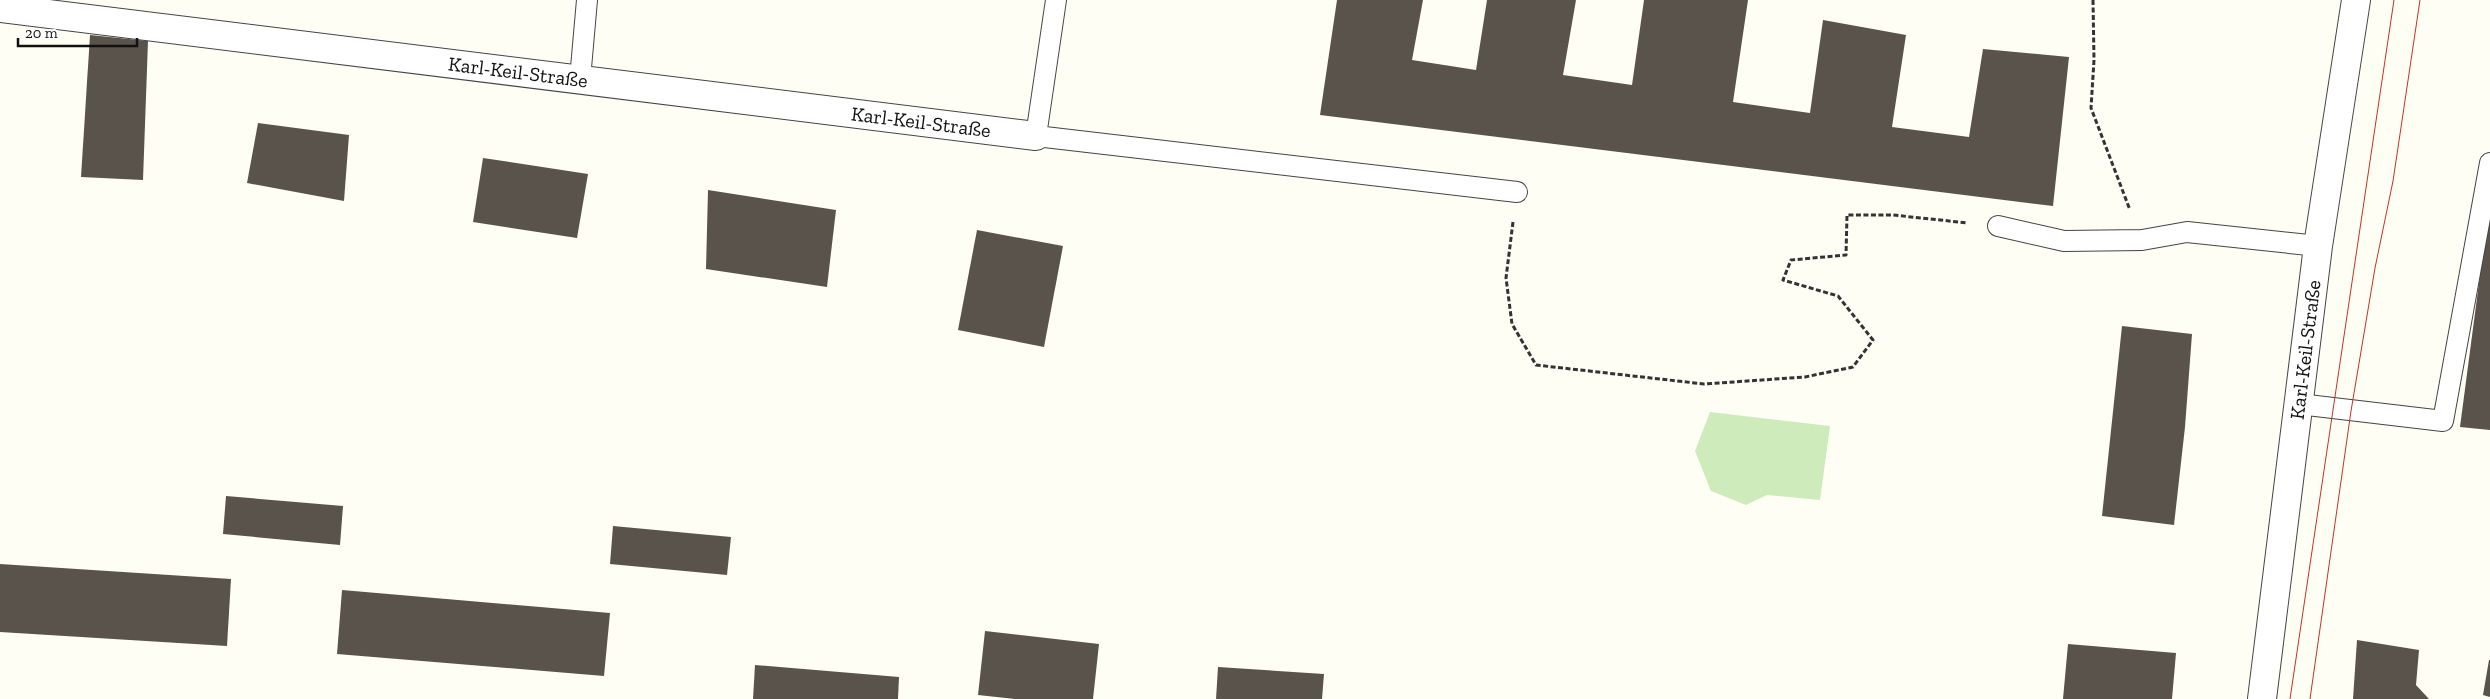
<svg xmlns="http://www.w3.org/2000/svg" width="2490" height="699" viewBox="0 0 2490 699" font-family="'Zilla Slab',serif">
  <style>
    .green { fill: #ceebbc }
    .building { fill: #5a534c }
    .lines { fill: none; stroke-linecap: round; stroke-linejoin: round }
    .service-casing { stroke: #444; stroke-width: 22 }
    .minor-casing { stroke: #444; stroke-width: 30 }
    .path { stroke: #333; stroke-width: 3; stroke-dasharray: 5 2.5; stroke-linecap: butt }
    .service { stroke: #fff; stroke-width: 20 }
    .minor { stroke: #fff; stroke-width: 28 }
    .tram { stroke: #c53224; stroke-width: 1 }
    .labels { text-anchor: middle; stroke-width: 5; stroke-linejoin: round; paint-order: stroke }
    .street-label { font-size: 20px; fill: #111; stroke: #fff }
  </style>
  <rect width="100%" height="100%" fill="#fffef4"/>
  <polygon class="green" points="1710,412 1830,426 1820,500 1767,495 1746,505 1711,491 1695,451"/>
  <g class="building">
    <polygon points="1337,0 1423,0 1412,60 1476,70 1487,0 1576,0 1563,75 1632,85 1644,0 1748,0 1733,102 1810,113 1823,20 1906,35 1892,127 1969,137 1983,49 2069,57 2053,206 1320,115"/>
    <polygon points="90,35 148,41 143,180 81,177"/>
    <polygon points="258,123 349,135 344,201 247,183"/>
    <polygon points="483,158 588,174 577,238 473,222"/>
    <polygon points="708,190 836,210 827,287 706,269"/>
    <polygon points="2489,207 2490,207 2490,430 2460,427"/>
    <polygon points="977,230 1063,246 1044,347 958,330"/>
    <polygon points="2122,326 2192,334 2185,427 2174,525 2102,516"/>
    <polygon points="226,496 343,506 340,545 223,534"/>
    <polygon points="613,526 731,537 727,575 610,564"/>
    <polygon points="0,564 231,579 227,646 0,632"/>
    <polygon points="342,590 610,613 604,676 337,654"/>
    <polygon points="985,631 1099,644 1093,699 1015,699 978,695"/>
    <polygon points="2357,640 2419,650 2416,685 2429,699 2353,699"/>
    <polygon points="2068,644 2176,653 2172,699 2063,699"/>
    <polygon points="2489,660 2490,660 2490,697 2483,695"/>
    <polygon points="755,665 899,677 898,699 753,699"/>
    <polygon points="1218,667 1324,674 1322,699 1216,699"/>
  </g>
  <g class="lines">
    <g class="service-casing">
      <g id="service">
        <polyline points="1056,0 1036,136 1517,192"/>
        <polyline points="580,79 587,0"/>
        <polyline points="1998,226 2064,241 2142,240 2187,232 2318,246"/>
        <polyline points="2299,404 2443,421 2490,163"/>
      </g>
    </g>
    <g class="minor-casing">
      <g id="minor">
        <path id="s1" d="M0 8 1036 136"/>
        <path id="s2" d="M2262 699 2318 246 2356 0"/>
      </g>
    </g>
    <g class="path">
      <polyline points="2093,0 2094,60 2091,108 2130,210"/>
      <polyline points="1513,222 1506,278 1512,324 1536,365 1704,384 1805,377 1853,367 1873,340 1838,296 1783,280 1791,260 1846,255 1847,215 1893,215 1968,223"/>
    </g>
    <use href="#service" class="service"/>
    <use href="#minor" class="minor"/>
    <g class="tram">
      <polyline points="2290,699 2394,0"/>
      <polyline points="2310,699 2351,411 2375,268 2393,181 2420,0"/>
    </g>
  </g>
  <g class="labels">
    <g class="street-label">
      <text dy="7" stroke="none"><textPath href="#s1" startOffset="522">Karl-Keil-Straße</textPath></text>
      <text dy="7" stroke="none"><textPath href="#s1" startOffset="928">Karl-Keil-Straße</textPath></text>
      <text dy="7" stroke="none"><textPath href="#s2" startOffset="352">Karl-Keil-Straße</textPath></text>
    </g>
  </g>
  <path d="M18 38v8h119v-8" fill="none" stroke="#111111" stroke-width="2.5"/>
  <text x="25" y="38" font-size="15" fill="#111111" stroke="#ffffff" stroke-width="4" paint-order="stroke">20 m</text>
</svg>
